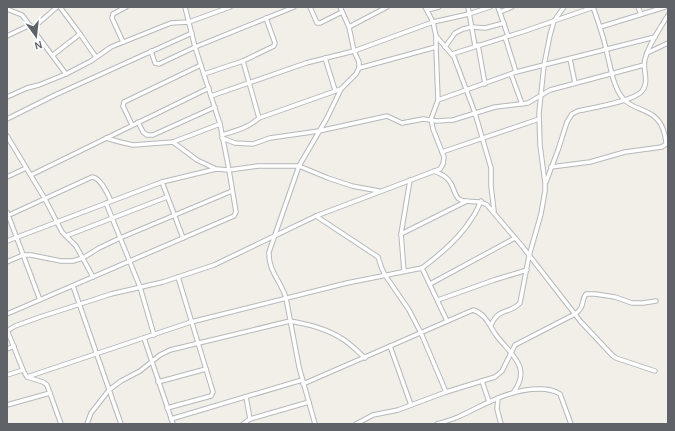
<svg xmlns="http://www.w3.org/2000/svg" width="675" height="431" viewBox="0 0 675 431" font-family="Karla,sans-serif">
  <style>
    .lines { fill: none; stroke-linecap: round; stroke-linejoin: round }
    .minor-casing { stroke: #b5b8bc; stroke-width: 5.5 }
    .minor { stroke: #fff; stroke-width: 3.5 }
  </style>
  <rect width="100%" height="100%" fill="#f1efe8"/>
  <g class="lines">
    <g class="minor-casing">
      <g id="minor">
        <polyline points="60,7 80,34"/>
        <polyline points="310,7 317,23 320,23 342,12"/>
        <polyline points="468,7 475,46"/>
        <polyline points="498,7 508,36"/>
        <polyline points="638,7 641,14"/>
        <polyline points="7,9 22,15 66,74"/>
        <polyline points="427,10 439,7"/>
        <polyline points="500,12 512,7"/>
        <polyline points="349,27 387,7"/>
        <polyline points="600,27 665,7"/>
        <polyline points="33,28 57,7"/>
        <polyline points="7,36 30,25"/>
        <polyline points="436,36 454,57 475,113 491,168 491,186 494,211"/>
        <polyline points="505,37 516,72"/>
        <polyline points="123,42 112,18 113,14 126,7"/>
        <polyline points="478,45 485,84"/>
        <polyline points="445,47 455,33 463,29 472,27 485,28 504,23"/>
        <polyline points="151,51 155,63 159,64 195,47 294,7"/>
        <polyline points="647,53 668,43"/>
        <polyline points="452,54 525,31 594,7"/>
        <polyline points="53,55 80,34 96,57"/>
        <polyline points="325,58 335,90"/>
        <polyline points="570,59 575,83"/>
        <polyline points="243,61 259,118"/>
        <polyline points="359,68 436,47"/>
        <polyline points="204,74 243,61 274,46 275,43 266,18"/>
        <polyline points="511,74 522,104"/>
        <polyline points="211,96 306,63 354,51 433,22 469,14 490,7"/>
        <polyline points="7,97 27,88 39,85 66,74 91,61 111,47 171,23 189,22 230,7"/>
        <polyline points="438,100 516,72 655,37"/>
        <polyline points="7,119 55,95 192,33"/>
        <polyline points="138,122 143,132 147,135 153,135 215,107"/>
        <polyline points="132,125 123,106 124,102 201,65"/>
        <path d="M222 135C235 131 248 128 259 118L341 89"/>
        <polyline points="7,136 45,199 62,232 76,246 93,277"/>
        <polyline points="106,138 120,142 133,145 173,142 220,124"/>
        <polyline points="222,138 235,143 253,144 270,138 319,131 387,116 402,123 423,119 437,121 453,120 495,107 528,103 550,90 644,65"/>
        <polyline points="173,142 197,160 216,169"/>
        <polyline points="442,152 539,119"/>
        <path d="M551 167 590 162 625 152 662 147 666 144C666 139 665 135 663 129 655 107 632 112 621 96 612 83 610 64 606 49 603 35 598 21 593 7"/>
        <path d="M434 171C441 174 446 176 450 182 454 187 454 195 459 199 467 204 477 199 487 205L522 246 581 322 612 355 616 358 655 371"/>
        <polyline points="31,175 209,88"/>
        <polyline points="7,177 26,168"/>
        <polyline points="162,182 183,238"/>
        <path d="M546 182 558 150 567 122 572 114 578 111C591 108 635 101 642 91 650 82 642 69 645 59 649 43 660 29 668 15"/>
        <polyline points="106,203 140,287 154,335"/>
        <polyline points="7,212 40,300"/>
        <path d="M7 216 92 177C101 178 107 193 111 201"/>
        <polyline points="316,216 378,257 382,269 385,275 409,310 421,333 446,392"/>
        <polyline points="401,234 467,201"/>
        <polyline points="66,236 167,197"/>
        <polyline points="7,241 162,182 216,169 229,170 258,166 299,166 328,178 352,186 379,191"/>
        <polyline points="7,262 23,255 31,255 61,261 73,261 83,258 99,248 120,238 232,191"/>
        <path d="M422 268C441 254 460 238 472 218 476 213 478 207 481 201"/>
        <polyline points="404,271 401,234 410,180"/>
        <polyline points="430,284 515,238"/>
        <polyline points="73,286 121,424"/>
        <polyline points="438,300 494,280 527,270"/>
        <polyline points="7,314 234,216 236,212 229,170 220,124 195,47 185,7"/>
        <path d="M491 325C500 306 509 315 520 303L529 256 541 214 545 191V183L540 145 539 113 544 65 550 35 554 21 564 7"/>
        <polyline points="7,330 23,370"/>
        <polyline points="7,331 15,326 40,317 111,294 163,282 214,265 316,216 440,169 443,164 444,157 433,129 431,119 438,100 436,47 436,36 433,22 425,7"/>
        <polyline points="144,338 173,424"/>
        <polyline points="390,346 411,405"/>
        <polyline points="7,349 14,346"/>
        <polyline points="7,375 23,370 27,377 43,382 47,385 61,424"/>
        <polyline points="27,377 191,322 347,283 422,268 447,321"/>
        <polyline points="482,381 489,402"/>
        <polyline points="158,382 206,369"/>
        <path d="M303 384 473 310C486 314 489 325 496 335 510 354 533 367 513 393"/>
        <polyline points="246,397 250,419"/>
        <polyline points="498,398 497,409 501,424"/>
        <polyline points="7,405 50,393"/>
        <polyline points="167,408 211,396 213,392 178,277"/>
        <polyline points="171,419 302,380"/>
        <path d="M87 424 91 413 109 390 121 381 140 371 160 355 170 350 290 321C308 324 325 328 341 338 350 343 357 351 365 358"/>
        <polyline points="243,424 250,419 309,402"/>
        <path d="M315 424 299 367 286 298C281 281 268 271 269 252L299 166 327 118 341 89 356 74 359 68V62L354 51 349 27 340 7"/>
        <path d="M356 424 373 415 398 410 446 392 495 377 502 371 515 345 575 314C586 306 580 302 586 294H595L615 297 632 303H643L656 301"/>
        <path d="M437 424C444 422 451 420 458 417 484 405 509 389 539 389 546 389 554 390 560 394L571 424"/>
      </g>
    </g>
    <use href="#minor" class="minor"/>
  </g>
  <rect width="675" height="431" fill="none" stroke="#5f6368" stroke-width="16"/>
  <g transform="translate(36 36) rotate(165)" stroke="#ffffff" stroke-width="3" paint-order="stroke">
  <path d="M0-3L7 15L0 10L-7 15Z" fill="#5f6368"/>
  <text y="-6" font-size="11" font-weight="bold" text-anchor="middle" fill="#5f6368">N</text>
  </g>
</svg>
